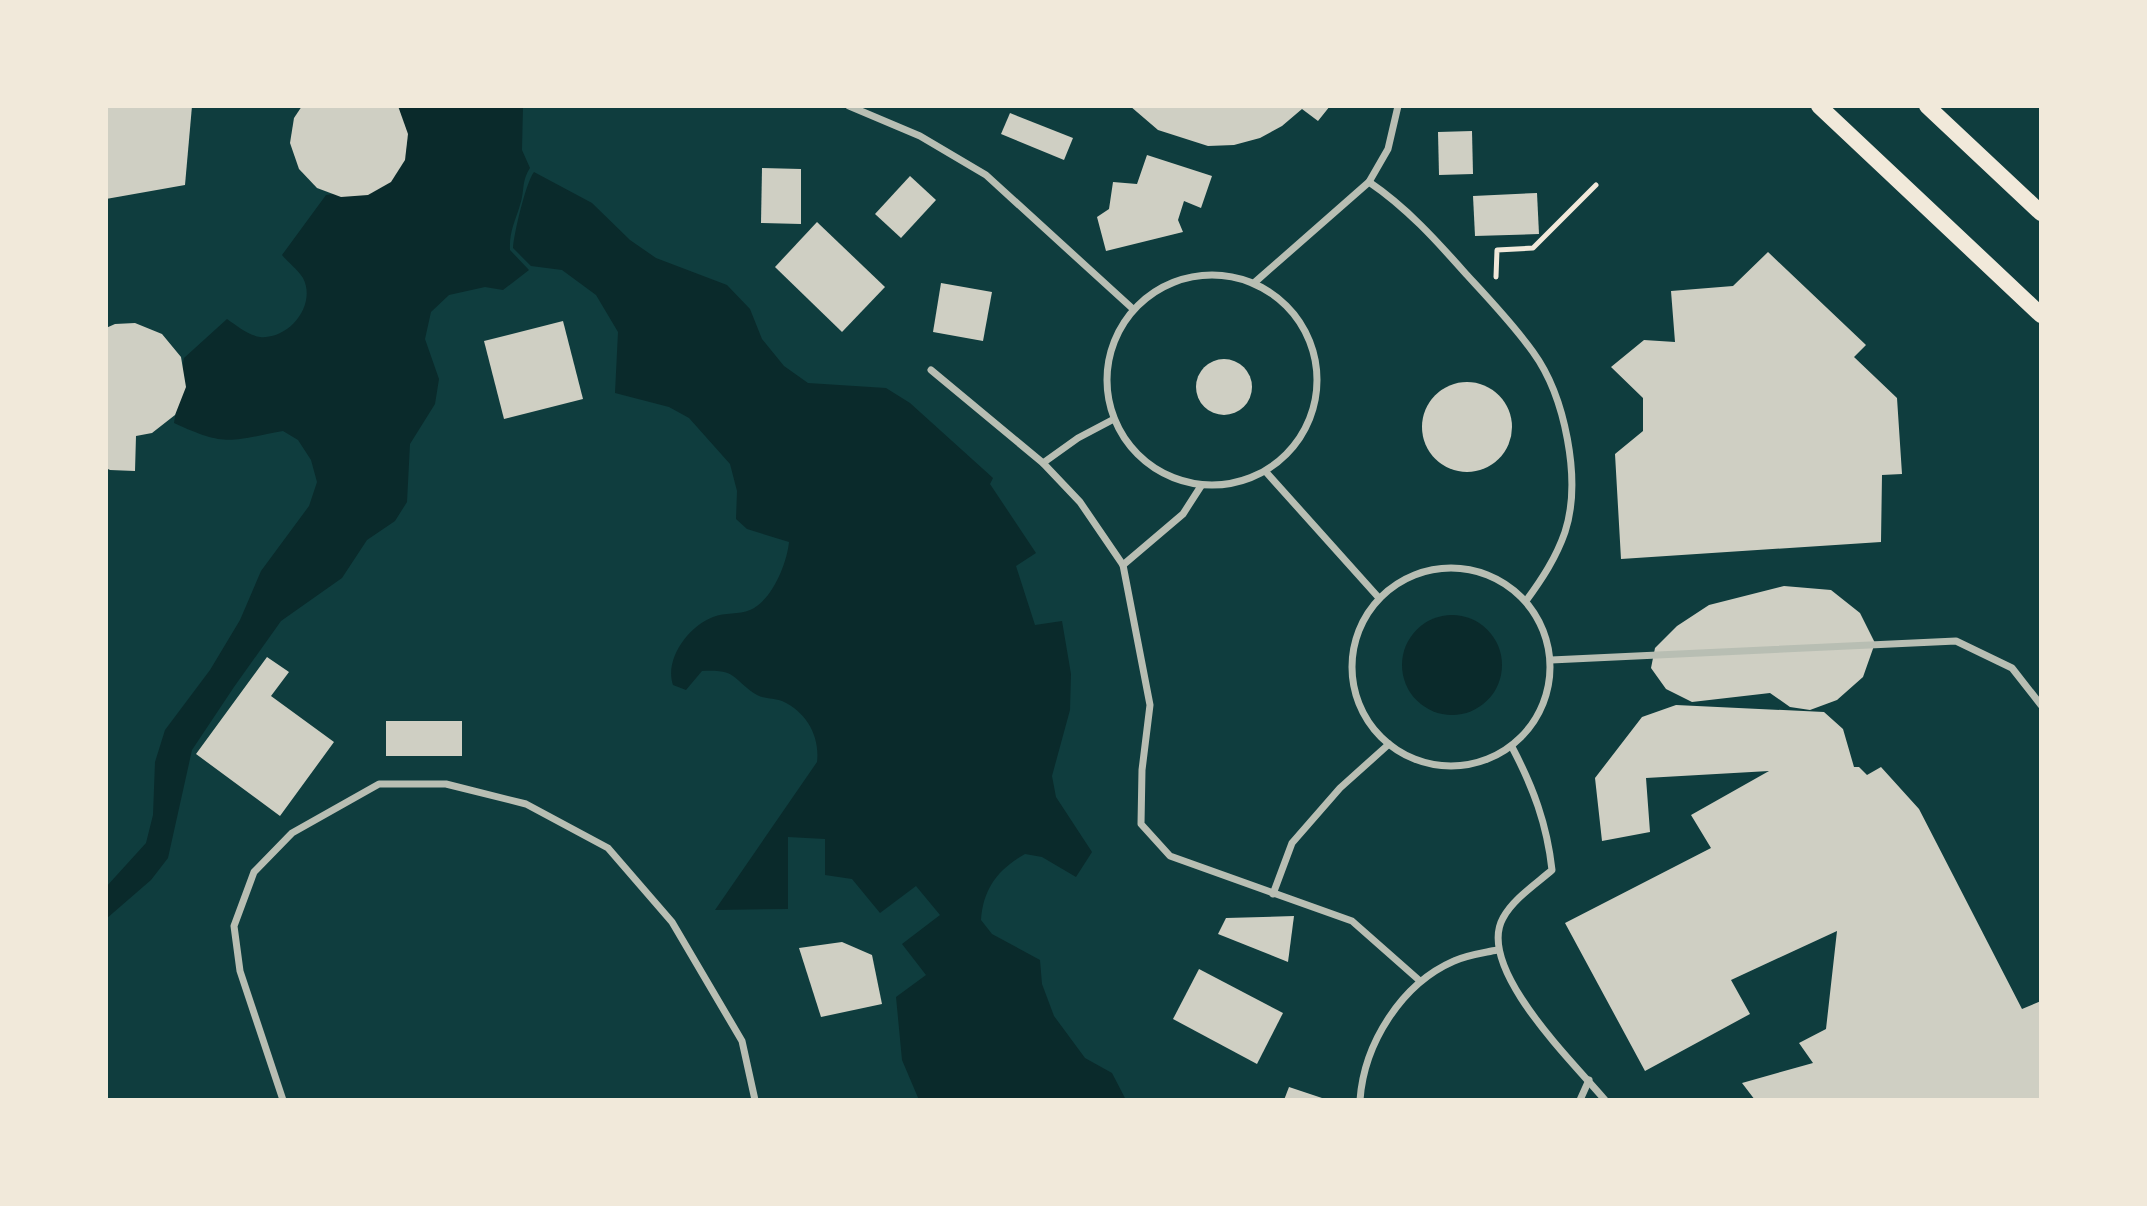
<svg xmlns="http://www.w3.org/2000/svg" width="2147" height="1206" viewBox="0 0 2147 1206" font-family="'Work Sans',sans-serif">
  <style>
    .water { fill: #0a2a2b }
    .building { fill: #cfcfc3 }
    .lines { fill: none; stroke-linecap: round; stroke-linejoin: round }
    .path { stroke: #f1e9da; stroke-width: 5 }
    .pedestrian { stroke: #b8beb3; stroke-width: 7 }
    .secondary { stroke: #f1e9da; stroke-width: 16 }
  </style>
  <rect width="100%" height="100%" fill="#0f3d3e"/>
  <g class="water">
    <path d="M398 106H523L522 150 530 168C521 182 525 191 520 205 515 222 509 232 510 250L529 270 503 290 485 287 449 295 431 312 425 339 439 379 435 404 410 444 407 502 395 521 367 540 342 578 281 621 234 687 192 750 168 858 151 880 106 919V887L146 843 153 815 155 762 165 730 210 670 240 620 261 571 309 506 317 482 311 460 298 440 283 431C229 441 226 447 174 423L184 358 227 319C237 326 248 335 260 337 289 340 317 305 303 278 298 270 288 262 282 255L326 195 370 189Z"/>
    <path d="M534 172 592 203 630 240 656 258 727 285 750 309 762 339 784 366 808 383 886 388 910 403 993 478 990 484 1036 553 1016 566 1035 625 1062 621 1071 674 1070 710 1052 776 1056 797 1092 852 1076 877 1042 857 1025 854C998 869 983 889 981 920L992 934 1040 960 1042 984 1054 1016 1085 1058 1112 1073 1126 1100H919L902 1060 896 997 926 975 902 944 940 915 916 886 880 913 852 879 825 875V839L788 837V909L715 910 817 762C820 737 807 712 782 701 775 698 764 699 757 695 732 680 739 669 702 671L686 690 673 685C664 659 689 626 713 617 725 612 739 615 750 610 772 601 787 563 789 542L747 529 736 519 737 491 730 464 689 418 669 407 615 393 618 332 596 295 562 270 531 266 513 248C514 233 526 182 534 172Z"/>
    <circle cx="1452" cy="665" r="50"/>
  </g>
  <g class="building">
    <polygon points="106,106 192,106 185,185 106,199"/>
    <polygon points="302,106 398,106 408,134 405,160 391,182 368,195 341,197 317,188 299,169 290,143 294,118"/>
    <polygon points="1130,106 1330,106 1318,121 1302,109 1282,126 1260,138 1234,145 1208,146 1158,130"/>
    <polygon points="1010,113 1073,138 1064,160 1001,134"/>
    <polygon points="1472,131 1473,174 1439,175 1438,132"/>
    <polygon points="1147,155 1212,176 1201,208 1184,201 1178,220 1183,232 1106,251 1097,217 1109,209 1113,182 1137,184"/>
    <polygon points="762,168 801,169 801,224 761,223"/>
    <polygon points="910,176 936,200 901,238 875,214"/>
    <polygon points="1537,193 1539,234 1475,236 1473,196"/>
    <polygon points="817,222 885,287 842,332 775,267"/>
    <polygon points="1768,252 1866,345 1854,357 1897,398 1902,474 1882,475 1881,542 1621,559 1615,454 1643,431 1643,398 1611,367 1644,340 1675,342 1671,291 1733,286"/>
    <polygon points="941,283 992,292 983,341 933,332"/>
    <polygon points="563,321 583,399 504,419 484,341"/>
    <polygon points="135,323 162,334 181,357 186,387 175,415 152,433 136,436 135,471 110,470 106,468 106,328 115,324"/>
    <circle cx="1224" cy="387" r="28"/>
    <circle cx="1467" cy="427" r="45"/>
    <polygon points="1784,586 1831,590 1860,613 1875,643 1863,677 1837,700 1810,710 1790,707 1770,693 1692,702 1666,689 1651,668 1655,648 1677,626 1709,605"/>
    <polygon points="267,657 289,672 271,696 334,742 280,816 196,754"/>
    <polygon points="1676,705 1824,712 1843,729 1854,767 1859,767 1867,775 1881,767 1919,809 2022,1009 2041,1001 2041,1100 1755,1100 1742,1083 1813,1063 1799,1043 1826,1029 1837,931 1731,980 1750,1014 1645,1071 1565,923 1711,848 1691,815 1769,771 1646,778 1650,832 1602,841 1595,778 1642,717"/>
    <rect x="386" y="721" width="76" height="35"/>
    <polygon points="1294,916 1288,962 1218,934 1226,918"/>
    <polygon points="842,942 872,955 882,1004 821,1017 799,948"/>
    <polygon points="1199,969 1283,1013 1257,1064 1173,1019"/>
    <polygon points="1289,1087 1325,1099 1325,1100 1284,1100"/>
  </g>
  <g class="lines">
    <polyline class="path" points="1496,277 1497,250 1533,248 1596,185"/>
    <g class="pedestrian">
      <polyline points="849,106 920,136 986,175 1133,309"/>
      <path d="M1369 182C1406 207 1436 240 1466 274 1489 299 1513 324 1533 352 1565 396 1582 480 1565 532 1556 558 1542 579 1526 601"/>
      <circle cx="1212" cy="380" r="105"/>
      <polyline points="1254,283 1369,182 1388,149 1398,106"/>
      <polyline points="931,370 1043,463 1080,502 1123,565 1150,705 1142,770 1141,824 1170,856 1352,921 1420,981"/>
      <polyline points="1043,463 1078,438 1114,419"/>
      <polyline points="1266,472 1379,598"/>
      <polyline points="1123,565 1183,514 1201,486"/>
      <circle cx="1451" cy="667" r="99"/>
      <polyline points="1551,660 1956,641 2012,668 2041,705"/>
      <path d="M1512 747C1533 787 1547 824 1552 870 1536 884 1513 899 1503 918 1475 968 1575 1064 1605 1100"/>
      <polyline points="1273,894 1292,843 1340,788 1389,744"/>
      <polyline points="283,1100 240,971 234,926 254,872 292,833 379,784 446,784 526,804 608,848 672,922 742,1041 755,1100"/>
      <path d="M1360 1100C1364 1044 1401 984 1454 961 1467 955 1483 953 1497 950"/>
      <polyline points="1580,1100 1589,1080"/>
    </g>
    <g class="secondary">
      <polyline points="1819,106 2041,315"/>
      <polyline points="1927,106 2041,213"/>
    </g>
  </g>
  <rect width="2147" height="1206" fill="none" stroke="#f1e9da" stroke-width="216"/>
</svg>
